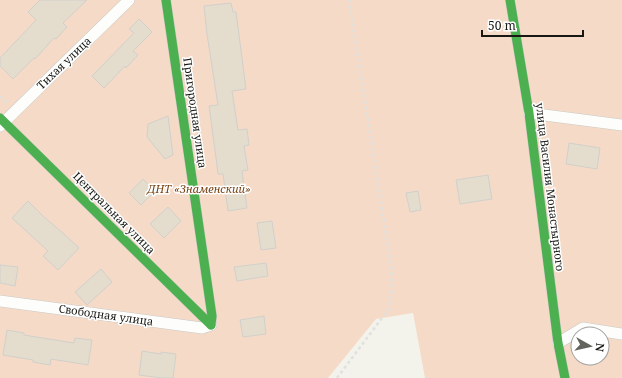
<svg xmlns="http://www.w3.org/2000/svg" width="622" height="378" viewBox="0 0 622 378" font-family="'Noto Serif',serif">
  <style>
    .green { fill: #f5dbc7; fill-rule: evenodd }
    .building { fill: #e4ddce; stroke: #d1d0cb }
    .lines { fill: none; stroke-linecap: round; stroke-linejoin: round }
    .street-casing { stroke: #c9c9c4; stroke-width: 12 }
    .fast-casing { stroke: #c9c9c4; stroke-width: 10 }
    .path { stroke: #e0e0de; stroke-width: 2.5; stroke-dasharray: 3 3; stroke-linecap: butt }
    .street { stroke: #fdfdfc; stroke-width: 11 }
    .fast { stroke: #4caf50; stroke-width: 9 }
    .labels { text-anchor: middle; stroke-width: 3; stroke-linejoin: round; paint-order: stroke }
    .street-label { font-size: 11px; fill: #171713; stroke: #fff }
    .park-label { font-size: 11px; font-style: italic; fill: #764011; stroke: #fff }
  </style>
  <rect width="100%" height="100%" fill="#f3f3ec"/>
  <path class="green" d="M0 0H622V378H425L413 313 376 319 328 378H0ZM578 334H602V358H578Z"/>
  <g class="building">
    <polygon points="40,0 87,0 63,23 67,27 56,39 54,38 35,59 34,58 13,79 0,66 0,58 36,20 28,12"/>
    <polygon points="231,3 233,12 236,12 246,89 232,91 238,130 247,129 249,145 244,146 248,170 242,171 247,208 228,211 223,174 218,174 216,158 209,106 218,105 207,34 204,6"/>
    <polygon points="139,19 152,32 133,51 138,55 126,68 125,66 104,88 92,76 134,33 129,29"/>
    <polygon points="168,116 173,155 165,159 147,137 148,124"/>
    <polygon points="569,143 600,148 597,169 566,164"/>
    <polygon points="488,175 492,199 460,204 456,180"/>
    <polygon points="143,179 155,191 141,205 129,193"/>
    <polygon points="418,191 421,210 410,212 406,193"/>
    <polygon points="28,201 43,216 64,234 79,248 58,270 43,256 48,251 12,218"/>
    <polygon points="168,207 181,221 164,238 150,224"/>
    <polygon points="272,221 276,248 261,250 257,223"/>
    <polygon points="266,263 268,276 237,281 234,267"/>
    <polygon points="0,265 18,267 15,286 0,283"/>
    <polygon points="101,269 112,282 87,305 75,292"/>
    <polygon points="264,316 266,334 243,337 240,320"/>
    <polygon points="7,330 24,333 24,335 74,343 75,338 92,340 88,365 51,359 50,365 33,362 33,360 3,355"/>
    <polygon points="142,351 161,354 161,352 176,354 173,378 162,378 139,375"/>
  </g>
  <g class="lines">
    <g class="street-casing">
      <g id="street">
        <polyline points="529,113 622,125"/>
        <polyline points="0,126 129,0"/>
        <polyline points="0,301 202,328 211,325"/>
        <polyline points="558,343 583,328 622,334"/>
      </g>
    </g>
    <g class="fast-casing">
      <g id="fast">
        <polyline points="166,0 212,316 211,325"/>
        <polyline points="510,0 529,113 558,343 565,378"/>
        <polyline points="0,118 211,325"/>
      </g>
    </g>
    <g class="path">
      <polyline points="0,96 7,103"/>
      <polyline points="337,378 388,310 392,289 391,266 349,0"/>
    </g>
    <use href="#street" class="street"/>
    <use href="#fast" class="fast"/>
  </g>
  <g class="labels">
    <g class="street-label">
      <text transform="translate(64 63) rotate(-44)" y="4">Тихая улица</text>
      <text transform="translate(195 113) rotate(82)" y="4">Пригородная улица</text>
      <text transform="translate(550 187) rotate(83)" y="4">улица Василия Монастырного</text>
      <text transform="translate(114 213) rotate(45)" y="4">Центральная улица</text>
      <text transform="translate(106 315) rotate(8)" y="4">Свободная улица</text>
    </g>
    <g class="park-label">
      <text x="199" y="193">ДНТ «Знаменский»</text>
    </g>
  </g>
  <g transform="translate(590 346) rotate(98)"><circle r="19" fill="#ffffff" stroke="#a2a2a1"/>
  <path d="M0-3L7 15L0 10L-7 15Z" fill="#64645f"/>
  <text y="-6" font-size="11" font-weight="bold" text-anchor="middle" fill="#171713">N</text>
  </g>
  <path d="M482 30v6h101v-6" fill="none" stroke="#171713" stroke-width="2"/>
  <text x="488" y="30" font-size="12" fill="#171713" stroke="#ffffff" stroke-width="3" paint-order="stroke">50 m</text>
</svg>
